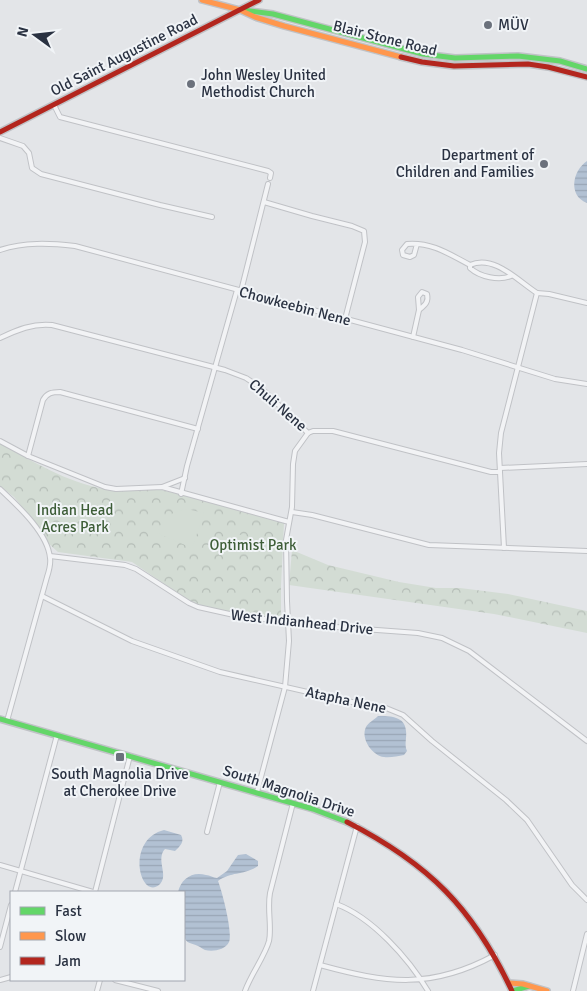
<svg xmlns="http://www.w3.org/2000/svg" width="587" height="991" viewBox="0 0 587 991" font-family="Signika,sans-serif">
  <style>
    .park { fill: url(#park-crowns) }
    .garden { fill: #d3dcd4 }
    .water { fill: url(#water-rules) }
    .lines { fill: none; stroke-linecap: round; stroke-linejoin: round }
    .street-casing { stroke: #c0c2c6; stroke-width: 6 }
    .fast-casing { stroke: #c0c2c6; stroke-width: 8 }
    .slow-casing { stroke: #c0c2c6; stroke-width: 8 }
    .jam-casing { stroke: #c0c2c6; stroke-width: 8 }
    .street { stroke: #f2f3f5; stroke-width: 4 }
    .fast { stroke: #63d668; stroke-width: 5 }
    .slow { stroke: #ff974d; stroke-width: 5 }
    .jam { stroke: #b3261e; stroke-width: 5 }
    .poi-dot { fill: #6b717c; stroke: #f1f4f7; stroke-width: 2 }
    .labels { text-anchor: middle; stroke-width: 4; stroke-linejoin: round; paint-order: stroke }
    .poi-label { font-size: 15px; fill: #2a3242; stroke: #f1f4f7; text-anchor: start }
    .street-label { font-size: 15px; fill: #2a3242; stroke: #f1f4f7 }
    .park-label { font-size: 15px; fill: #3d5d37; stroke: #f1f4f7 }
  </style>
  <defs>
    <pattern id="park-crowns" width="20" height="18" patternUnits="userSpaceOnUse" patternTransform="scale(1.25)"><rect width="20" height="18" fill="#d3dcd4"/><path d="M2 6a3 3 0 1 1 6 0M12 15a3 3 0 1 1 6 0" fill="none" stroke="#b5bdb7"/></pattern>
    <pattern id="water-rules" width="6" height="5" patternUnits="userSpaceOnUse" patternTransform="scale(1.25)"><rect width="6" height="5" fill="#b2c1d3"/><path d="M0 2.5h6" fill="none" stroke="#99a6b6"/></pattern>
  </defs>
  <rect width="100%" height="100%" fill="#e3e5e8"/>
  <g class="park">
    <path d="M0 443C33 462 67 482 104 489 123 493 144 486 162 490 202 500 243 512 284 523L281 586V619L244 615 202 606 188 600 132 562 58 552 48 543 32 519 14 497 0 486Z"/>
    <polygon points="292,550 328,565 399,582 436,588 460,588 508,594 587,611 587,633 494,614 289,585"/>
  </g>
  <g class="garden">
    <path d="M187 509 204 513 192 548 157 533C162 519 172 511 187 509Z"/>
    <polygon points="226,531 245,536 242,548 223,543"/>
  </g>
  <g class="water">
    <path d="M587 161V203C568 196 572 171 587 161Z"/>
    <path d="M378 716C390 716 405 716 406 731 407 738 404 744 407 751L404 755C398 756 390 758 384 757 373 756 360 739 366 727 368 723 375 719 378 716Z"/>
    <path d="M164 830 181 835C185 842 180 846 175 851L165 849C155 860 170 876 159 885 140 900 125 840 164 830Z"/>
    <path d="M246 854 258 861V866C243 876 232 871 218 881 222 891 233 933 229 942 225 950 213 952 205 950 202 949 201 947 198 946 192 943 185 944 184 935 181 923 184 905 184 892H178C181 879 192 871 206 875 210 875 213 878 217 878L227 871 238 855Z"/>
  </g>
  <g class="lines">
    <g class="street-casing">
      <g id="street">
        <polyline points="54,105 60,117 268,171 271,173 270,178"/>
        <polyline points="0,138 23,146 29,153 32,168 41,174 160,205 212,217"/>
        <polyline points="264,202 312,216 352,226 364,231 365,242 345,319"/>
        <path d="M417 244 414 255 410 257 403 255 402 250 407 244C432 242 449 254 470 265V268C480 277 499 281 511 276"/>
        <path d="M0 250C25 242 49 243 75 246L462 350 555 379 587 384"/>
        <path d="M470 265C494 254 518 281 537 293"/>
        <polyline points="241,291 268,184"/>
        <path d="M422 292 427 294C429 302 425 305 419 310L418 297Z"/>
        <polyline points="537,293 549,294 587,303"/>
        <polyline points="413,337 419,310"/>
        <path d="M0 338C17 330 33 323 52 325L225 370 246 378 261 388 308 433"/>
        <polyline points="308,433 313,431 333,431 491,472 500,472"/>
        <polyline points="0,441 28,456 105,487 116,489 162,487 289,522"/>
        <path d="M28 456 43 400C47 393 52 392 60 392L198 429"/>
        <polyline points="500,468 587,464"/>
        <polyline points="162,487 185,478"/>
        <path d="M0 489C17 505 48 533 50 558 51 564 49 571 47 577L7 721"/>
        <polyline points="181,494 187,466 237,290"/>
        <polyline points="292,512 312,515 429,545 587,551"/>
        <polyline points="504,548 499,453 501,433 537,293"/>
        <polyline points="50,556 125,565 136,569 189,603 198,607 243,617 284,621 295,624 418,633 442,638 469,651 587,741"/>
        <polyline points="42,596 132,641 220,672 365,705 386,708 403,715 432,741 506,800 527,820 572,885 587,900"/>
        <polyline points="257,792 285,687 289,641 287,601 286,540 292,507 293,464 295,451 308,433"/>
        <polyline points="207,832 220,782"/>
        <polyline points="0,865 93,892"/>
        <polyline points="15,892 57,735"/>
        <polyline points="95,892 130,756"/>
        <path d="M336 904C372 917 409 959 428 991"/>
        <polyline points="0,947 11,905"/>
        <path d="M320 965C386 983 431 990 495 955"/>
        <polyline points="0,980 11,977"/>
        <polyline points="115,980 158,991"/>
        <polyline points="97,991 100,980"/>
        <path d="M245 991C251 974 265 956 269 941 272 927 267 909 270 893L293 803"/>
        <polyline points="313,991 357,826"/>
        <polyline points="573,991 587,934"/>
      </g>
    </g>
    <g class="fast-casing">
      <g id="fast">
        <polyline points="243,10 273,14 423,54 455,58 518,56 560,61 587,69"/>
        <polyline points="0,719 313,809 347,822"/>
        <polyline points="513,991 529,986"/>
      </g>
    </g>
    <g class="slow-casing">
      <g id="slow">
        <polyline points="202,0 240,10 255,17 284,26 401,57"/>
        <polyline points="509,983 523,984 547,991"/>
      </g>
    </g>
    <g class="jam-casing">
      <g id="jam">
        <polyline points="401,57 422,62 454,66 528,64 548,67 587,77"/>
        <polyline points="0,132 259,0"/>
        <path d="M347 822C429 864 473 908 512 991"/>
      </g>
    </g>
    <use href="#street" class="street"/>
    <use href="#fast" class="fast"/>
    <use href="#slow" class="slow"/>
    <use href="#jam" class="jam"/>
  </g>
  <g class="poi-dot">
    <circle cx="488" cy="25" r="5"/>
    <circle cx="191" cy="84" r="5"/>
    <circle cx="544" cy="164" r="5"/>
    <rect x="115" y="752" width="10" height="10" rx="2.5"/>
  </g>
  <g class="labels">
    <g class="poi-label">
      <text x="498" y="30">MÜV</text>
      <text x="201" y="80">John Wesley United<tspan x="201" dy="17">Methodist Church</tspan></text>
      <text x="534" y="160" text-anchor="end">Department of<tspan x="534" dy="17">Children and Families</tspan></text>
      <text x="120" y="779" text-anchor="middle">South Magnolia Drive<tspan x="120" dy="17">at Cherokee Drive</tspan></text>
    </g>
    <g class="street-label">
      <text transform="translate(385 38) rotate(14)" y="5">Blair Stone Road</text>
      <text transform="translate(124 55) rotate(-27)" y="5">Old Saint Augustine Road</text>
      <text transform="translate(295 306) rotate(15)" y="5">Chowkeebin Nene</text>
      <text transform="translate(278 405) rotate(41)" y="5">Chuli Nene</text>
      <text transform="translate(302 622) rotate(6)" y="5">West Indianhead Drive</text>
      <text transform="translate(346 700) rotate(12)" y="5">Atapha Nene</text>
      <text transform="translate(289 791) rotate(18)" y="5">South Magnolia Drive</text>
    </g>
    <g class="park-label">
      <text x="75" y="515">Indian Head<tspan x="75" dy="17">Acres Park</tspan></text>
      <text x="253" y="550">Optimist Park</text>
    </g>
  </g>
  <rect x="10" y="891" width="175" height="90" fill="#f1f4f7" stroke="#a1a6af"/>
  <rect x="20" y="907" width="25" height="8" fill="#63d668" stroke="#a1a6af"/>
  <text x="55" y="916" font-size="15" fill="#2a3242">Fast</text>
  <rect x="20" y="932" width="25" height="8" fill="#ff974d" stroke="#a1a6af"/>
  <text x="55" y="941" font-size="15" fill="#2a3242">Slow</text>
  <rect x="20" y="957" width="25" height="8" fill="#b3261e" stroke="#a1a6af"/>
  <text x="55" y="966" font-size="15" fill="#2a3242">Jam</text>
  <g transform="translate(35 35) rotate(285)" stroke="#f1f4f7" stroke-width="4" paint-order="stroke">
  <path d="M0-4L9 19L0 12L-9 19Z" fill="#2a3242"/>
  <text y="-8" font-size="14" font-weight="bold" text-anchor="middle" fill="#2a3242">N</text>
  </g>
</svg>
